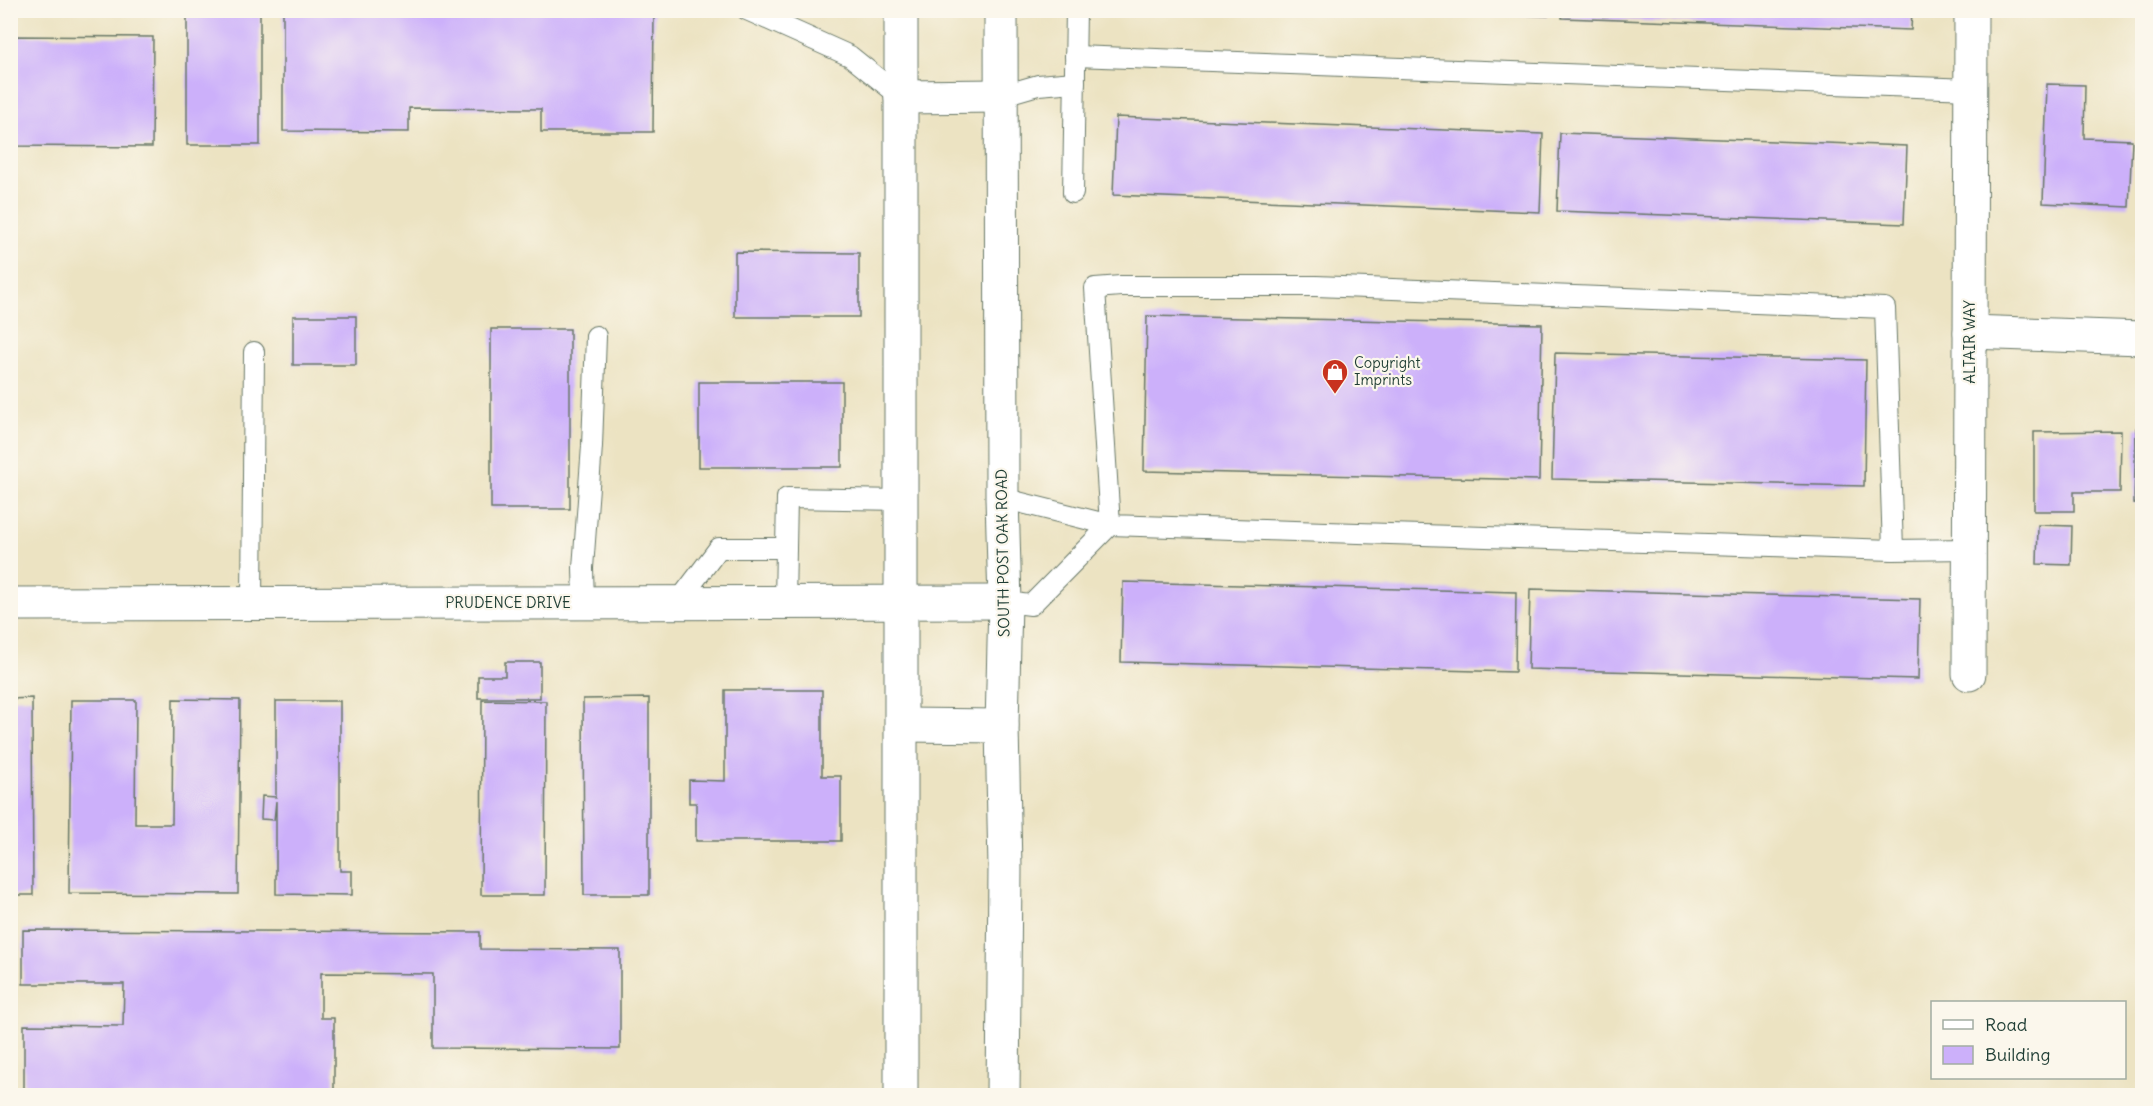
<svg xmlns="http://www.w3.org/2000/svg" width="2153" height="1106" viewBox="0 0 2153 1106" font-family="Delius,sans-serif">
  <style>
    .building { fill: #ccb0fa }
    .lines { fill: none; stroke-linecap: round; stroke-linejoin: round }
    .lane-casing { stroke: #677766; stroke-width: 22 }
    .street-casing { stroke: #677766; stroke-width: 35 }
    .secondary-casing { stroke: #677766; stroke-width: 35 }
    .lane { stroke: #fff; stroke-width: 20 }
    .street { stroke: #fff; stroke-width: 33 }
    .secondary { stroke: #fff; stroke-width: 33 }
    .labels { text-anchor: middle; stroke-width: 4.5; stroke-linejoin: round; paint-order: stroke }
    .street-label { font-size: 15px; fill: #1f3d34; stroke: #fbf7ec }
    .poi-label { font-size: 15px; fill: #1f3d34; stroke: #fbf7ec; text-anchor: start }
  </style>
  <rect width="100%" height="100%" fill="#fbf7ec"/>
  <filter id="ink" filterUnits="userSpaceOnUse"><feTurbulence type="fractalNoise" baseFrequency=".0167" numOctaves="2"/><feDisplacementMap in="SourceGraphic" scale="12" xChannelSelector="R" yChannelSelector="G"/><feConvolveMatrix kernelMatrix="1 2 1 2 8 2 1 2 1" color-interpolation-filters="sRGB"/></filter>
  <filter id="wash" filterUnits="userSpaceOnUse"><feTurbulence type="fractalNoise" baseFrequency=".008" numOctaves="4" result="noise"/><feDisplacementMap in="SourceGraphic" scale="24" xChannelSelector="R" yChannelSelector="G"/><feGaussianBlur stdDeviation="1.35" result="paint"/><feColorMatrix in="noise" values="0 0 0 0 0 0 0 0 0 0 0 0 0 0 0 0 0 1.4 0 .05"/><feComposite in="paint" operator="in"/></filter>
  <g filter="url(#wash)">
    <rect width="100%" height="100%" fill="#ece3c2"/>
    <g id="blocks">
      <g class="building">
        <rect x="187" y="10" width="73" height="135"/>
        <polygon points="283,10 654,10 653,132 541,132 541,109 409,108 409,132 283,131"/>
        <polygon points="1432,10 1548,10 1548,16 1432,12"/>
        <polygon points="1562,10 1912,10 1911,30 1562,18"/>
        <polygon points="2077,10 2123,10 2122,15 2076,13"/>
        <polygon points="10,36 153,37 152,147 10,146"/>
        <polygon points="2047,84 2085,85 2084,138 2132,140 2129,207 2043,203"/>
        <polygon points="1116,117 1543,134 1540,212 1113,195"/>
        <polygon points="1560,133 1907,146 1904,224 1557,211"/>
        <polygon points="735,252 859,253 859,317 735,317"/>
        <rect x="293" y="316" width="63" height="49"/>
        <polygon points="1147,316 1542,324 1539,480 1144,471"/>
        <rect x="491" y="329" width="79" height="180"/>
        <polygon points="1555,353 1866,360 1864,486 1552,479"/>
        <rect x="699" y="382" width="143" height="85"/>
        <polygon points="2136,428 2142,428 2142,504 2134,503"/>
        <polygon points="2121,431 2120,492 2074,492 2074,511 2034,511 2034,432"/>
        <polygon points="2038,525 2072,526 2071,565 2037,564"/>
        <polygon points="1123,582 1516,592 1515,672 1121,662"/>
        <polygon points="1530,589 1920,599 1918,679 1528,669"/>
        <polygon points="505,662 540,662 540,698 478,698 478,676 505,676"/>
        <polygon points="725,690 822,690 822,776 841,776 841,841 696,841 696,803 689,803 689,780 725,781"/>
        <polygon points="32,698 33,895 10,895 10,699"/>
        <polygon points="649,698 649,895 584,895 583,699"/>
        <polygon points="173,699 240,700 238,894 69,893 71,700 136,700 135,824 172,824"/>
        <polygon points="482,700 546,701 545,895 481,895"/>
        <polygon points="276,701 340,701 340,871 352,871 352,895 276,894 276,801 274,820 261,819 262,796 276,797"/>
        <polygon points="23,930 480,932 480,949 620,950 620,1049 433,1048 433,974 321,973 321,1018 334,1018 334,1096 24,1096 24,1025 123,1026 124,984 23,984"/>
      </g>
    </g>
  </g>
  <g filter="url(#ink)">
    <use href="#blocks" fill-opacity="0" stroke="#677766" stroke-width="1.5"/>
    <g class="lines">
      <g class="lane-casing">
        <g id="lane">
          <polyline points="747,10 850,56 901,97"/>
          <polyline points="1075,56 1971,89"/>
          <polyline points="1000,96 1038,85 1075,82"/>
          <polyline points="1073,193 1076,10"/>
          <polyline points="1002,498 1110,525 1893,550 1885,308 1316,286 1121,286 1095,288 1110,525 1031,605 1005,602"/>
          <polyline points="1893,550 1970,549"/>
          <polyline points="678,602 719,548 786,548 787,498 902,500"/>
          <polyline points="785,602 786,548"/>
          <polyline points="252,603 254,352"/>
          <polyline points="584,603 583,568 592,446 596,336"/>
        </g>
      </g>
      <g class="street-casing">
        <g id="street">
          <polyline points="1970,332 2142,338"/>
          <polyline points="10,604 1005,602"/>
          <polyline points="1969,674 1971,10"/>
        </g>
      </g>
      <g class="secondary-casing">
        <g id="secondary">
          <polyline points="901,10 901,1096"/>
          <polyline points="1001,10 1002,498 1005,602 1002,726 1005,868 1003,1096"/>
          <polyline points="901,97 1000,96"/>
          <polyline points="902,725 1002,726"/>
        </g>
      </g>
      <use href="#lane" class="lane"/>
      <use href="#street" class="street"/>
      <use href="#secondary" class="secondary"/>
    </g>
  </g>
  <defs>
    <g id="shop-pin" transform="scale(1.35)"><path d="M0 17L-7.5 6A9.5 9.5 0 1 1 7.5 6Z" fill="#c8321e" stroke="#fbf7ec"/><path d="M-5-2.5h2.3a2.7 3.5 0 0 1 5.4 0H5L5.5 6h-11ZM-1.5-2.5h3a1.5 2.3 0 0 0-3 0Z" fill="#fff"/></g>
  </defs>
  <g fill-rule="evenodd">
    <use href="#shop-pin" x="1335" y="372"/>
  </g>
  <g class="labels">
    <g class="street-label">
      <text transform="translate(1970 342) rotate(-90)" y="5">ALTAIR WAY</text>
      <text transform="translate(1003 553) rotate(-91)" y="5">SOUTH POST OAK ROAD</text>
      <text x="508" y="608">PRUDENCE DRIVE</text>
    </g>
    <g class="poi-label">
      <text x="1354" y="368">Copyright<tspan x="1354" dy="17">Imprints</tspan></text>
    </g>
  </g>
  <rect width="2153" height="1106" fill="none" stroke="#fbf7ec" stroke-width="36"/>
  <rect x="1931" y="1001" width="195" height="78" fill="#fbf7ec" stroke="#a3ada2" stroke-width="1.5"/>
  <rect x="1943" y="1020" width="30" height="9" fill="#ffffff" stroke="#a3ada2" stroke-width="1.5"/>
  <text x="1985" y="1031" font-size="18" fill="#1f3d34">Road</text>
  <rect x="1943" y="1046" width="30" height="18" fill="#ccb0fa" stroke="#a3ada2" stroke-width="1.5"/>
  <text x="1985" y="1061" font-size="18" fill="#1f3d34">Building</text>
</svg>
